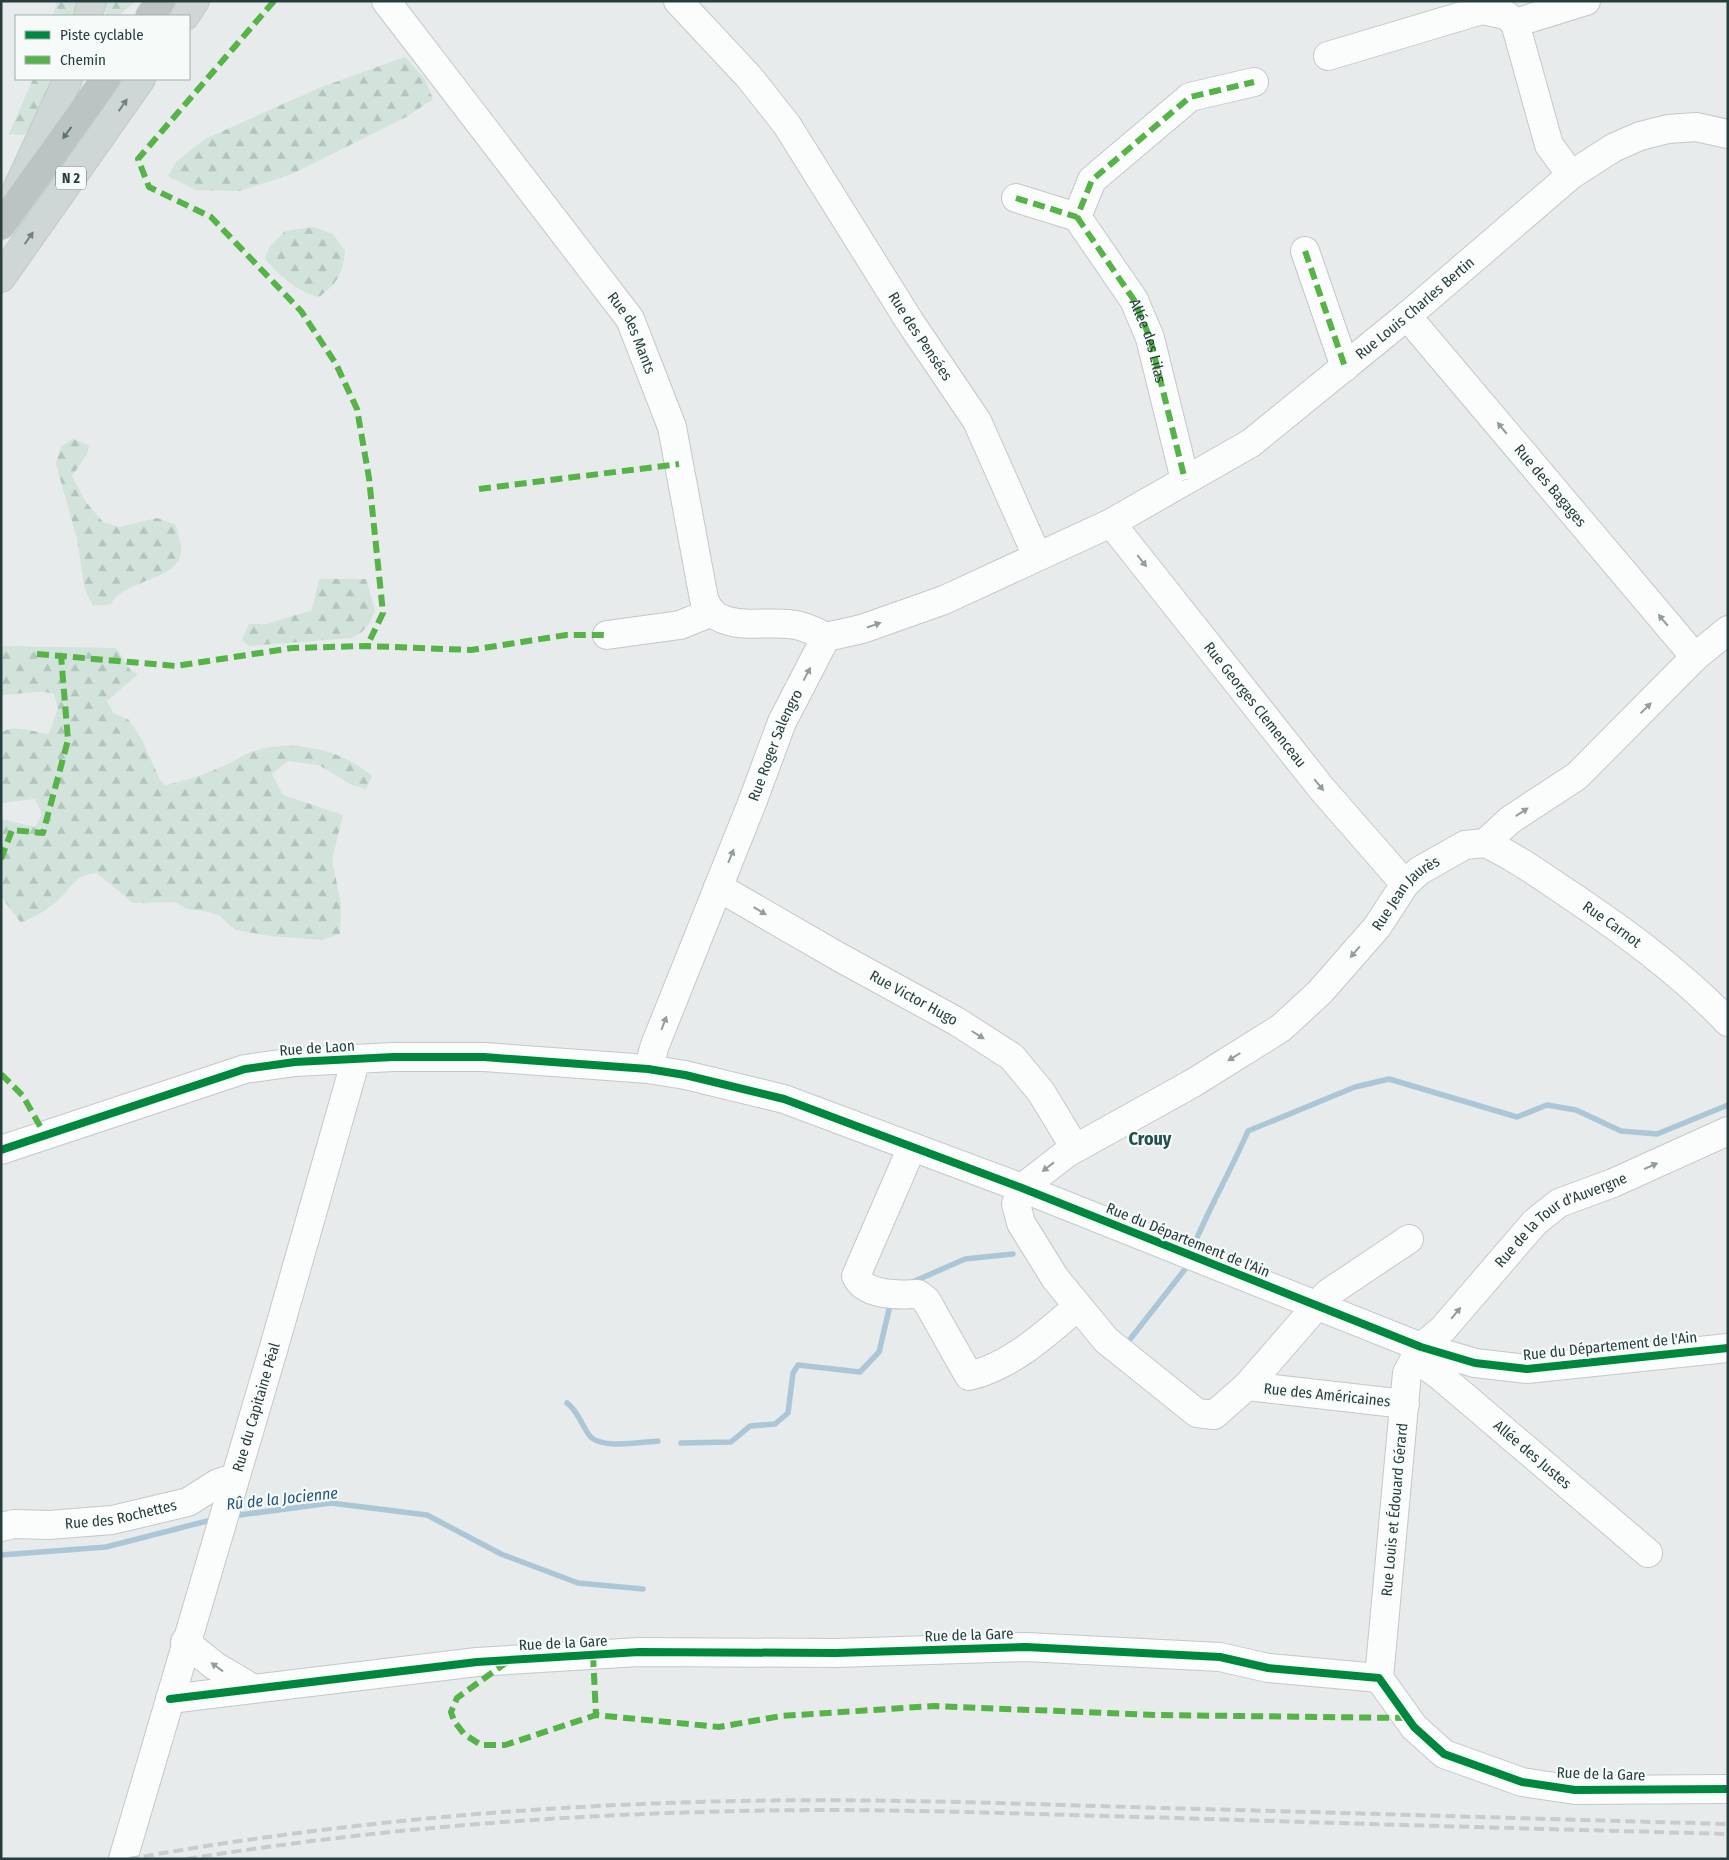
<svg xmlns="http://www.w3.org/2000/svg" width="1729" height="1860" viewBox="0 0 1729 1860" font-family="'Fira Sans Condensed',sans-serif">
  <style>
    .forest { fill: url(#forest-firs) }
    .lines { fill: none; stroke-linecap: round; stroke-linejoin: round }
    .stream { stroke: #abc7d7; stroke-width: 5.5 }
    .minor-casing { stroke: #c4c8c8; stroke-width: 30 }
    .major-casing { stroke: #c2caca; stroke-width: 30 }
    .highway-casing { stroke: #c2caca; stroke-width: 30 }
    .minor { stroke: #fbfcfc; stroke-width: 28 }
    .major { stroke: #cfd6d6; stroke-width: 28 }
    .highway { stroke: #bcc3c3; stroke-width: 28 }
    .rail { stroke: #c8cccc; stroke-width: 4; stroke-dasharray: 10 5; stroke-linecap: butt }
    .quiet { stroke: #55b347; stroke-width: 6; stroke-dasharray: 12 6; stroke-linecap: butt }
    .cycleway-casing { stroke: #f6faf9; stroke-width: 11 }
    .cycleway { stroke: #00873e; stroke-width: 8 }
    .oneway { fill: #718382 }
    .oneway2 { fill: #617473 }
    .oneway3 { fill: #909e9d }
    .labels { text-anchor: middle; stroke-width: 4.5; stroke-linejoin: round; paint-order: stroke }
    .shield { fill: #f6faf9; stroke: #647776; stroke-width: 1 }
    .shield-label { font-size: 14px; font-weight: bold; fill: #253f3e }
    .street-label { font-size: 15px; fill: #253f3e; stroke: #f6faf9 }
    .water-label { font-size: 16px; font-style: italic; fill: #225578; stroke: #f6faf9 }
    .quarter-label { font-size: 18px; font-weight: bold; fill: #225050; stroke: #f6faf9 }
  </style>
  <defs>
    <pattern id="forest-firs" width="22" height="20" patternUnits="userSpaceOnUse" patternTransform="scale(1.25)"><rect width="22" height="20" fill="#d1e3db"/><path d="M5 1l3.5 6h-7zM16 11l3.5 6h-7z" fill="#b3c4bd"/></pattern>
  </defs>
  <rect width="100%" height="100%" fill="#e7ebeb"/>
  <g class="forest">
    <polygon points="57,1 80,1 76,16 53,16"/>
    <polygon points="105,1 136,1 118,16 106,16"/>
    <polygon points="405,57 424,78 433,99 408,116 292,174 239,191 196,190 168,176 176,162 205,139 319,88"/>
    <polygon points="33,79 54,79 39,121 23,135 9,134"/>
    <path d="M314 227 333 234 345 251C343 273 338 283 319 297 295 291 281 276 265 259L269 248 285 231Z"/>
    <path d="M73 439 89 445 87 454 72 476 85 501 103 522 119 527 157 518 176 525C177 533 182 544 181 552 177 581 125 579 111 604L93 606 85 590 77 539 56 464 61 446Z"/>
    <path d="M319 579H366L375 611C369 625 365 632 351 638L249 646 242 640 249 624H266L312 610Z"/>
    <path d="M1 646 116 648 131 671 138 674 107 701 113 713 128 719 141 738 160 780 166 785C189 780 209 773 230 763 239 758 248 752 258 750 296 739 342 750 372 776L366 789 352 785 319 765 288 761 272 774 283 795 343 815 332 860 341 904 340 934 322 940 270 936 235 930 220 916 209 912 187 909 175 902 133 903 97 873C76 874 72 887 59 899 48 910 34 917 21 923L1 896V819L35 827 42 814 35 799 1 803V734C10 722 36 733 49 734L58 708 54 694C41 689 16 695 1 695Z"/>
  </g>
  <g class="lines">
    <g class="stream">
      <path d="M1196 1240C1212 1203 1232 1168 1248 1131L1355 1087 1389 1079 1517 1117 1547 1105 1576 1110 1621 1131 1657 1134 1728 1105"/>
      <polyline points="908,1284 965,1259 1013,1254"/>
      <polyline points="1131,1338 1186,1268"/>
      <path d="M567 1403C578 1411 581 1424 589 1435 600 1450 641 1442 658 1441"/>
      <polyline points="681,1443 731,1442 750,1426 775,1424 788,1413 793,1373 798,1365 860,1372 879,1352 891,1301"/>
      <polyline points="232,1516 331,1503 427,1515 501,1554 578,1583 643,1589"/>
      <polyline points="1,1555 106,1547 215,1519"/>
    </g>
    <g class="minor-casing">
      <g id="minor">
        <path id="s1" d="M386 1 630 319 672 427 704 599C706 603 709 610 712 613 734 630 765 621 789 624 802 625 815 631 826 637"/>
        <path id="s2" d="M678 1 749 77 787 125 910 322 977 421 1037 556"/>
        <polyline points="1515,23 1586,1"/>
        <polyline points="1328,56 1482,10 1506,15 1515,23 1549,145 1571,175"/>
        <polyline points="1016,198 1077,217 1092,180 1190,97 1254,82"/>
        <polyline points="1077,217 1134,300 1150,338 1185,480"/>
        <polyline points="1305,251 1345,367"/>
        <path id="s3" d="M1407 316 1695 657"/>
        <path id="s4" d="M1111 523 1322 789 1405 884"/>
        <polyline points="607,635 680,625 712,612"/>
        <path id="s5" d="M1485 843C1514 856 1540 875 1567 893 1624 931 1680 972 1728 1022"/>
        <path id="s6" d="M718 887 839 957 956 1021 1012 1057 1041 1092 1075 1148"/>
        <path id="s7" d="M648 1069 655 1045 752 803 782 722 826 637 862 629 944 600 1111 523 1251 443 1407 316 1571 175 1613 148 1640 136 1668 129 1696 127 1728 134"/>
        <path d="M912 1147 856 1276C865 1296 899 1295 918 1294L926 1300 969 1376C1011 1366 1046 1334 1077 1307"/>
        <polyline points="1,1150 245,1069 295,1062 393,1057 484,1057 648,1069 685,1075 784,1099 1022,1188 1421,1347 1475,1363 1527,1369 1728,1348"/>
        <path id="s8" d="M1415 1358 1439 1375 1648 1553"/>
        <polyline points="1247,1386 1327,1294 1409,1239"/>
        <path id="s9" d="M1405 1404 1247 1386 1214 1415 1197 1413 1106 1340 1055 1278 1021 1223 1016 1204 1022 1188 1067 1153 1193 1083 1281 1028 1320 992 1377 927 1405 884 1419 871 1465 845 1485 843 1510 820 1577 776 1695 657 1728 630"/>
        <path id="s10" d="M1 1527 14 1524 49 1525 112 1520 188 1502 218 1483 234 1478"/>
        <polyline points="185,1642 215,1666 252,1688"/>
        <path id="s11" d="M1379 1678 1407 1373 1421 1347 1443 1329 1535 1222 1559 1203 1613 1183 1728 1131"/>
        <polyline points="170,1699 477,1662 639,1652 836,1653 1026,1647 1220,1657 1268,1668 1379,1678 1414,1727 1444,1754 1522,1782 1575,1790 1728,1789"/>
        <path id="s12" d="M123 1859 274 1347 356 1059"/>
      </g>
    </g>
    <g class="major-casing">
      <g id="major">
        <polyline points="88,16 92,1"/>
        <polyline points="185,16 195,1"/>
        <polyline points="13,198 68,79"/>
        <polyline points="1,278 141,79"/>
      </g>
    </g>
    <g class="highway-casing">
      <g id="highway">
        <polyline points="150,16 161,1"/>
        <polyline points="1,225 106,79"/>
      </g>
    </g>
    <use href="#minor" class="minor"/>
    <use href="#major" class="major"/>
    <use href="#highway" class="highway"/>
    <g class="rail">
      <path d="M129 1859C330 1823 534 1805 738 1801 880 1798 1022 1804 1164 1808 1352 1813 1540 1819 1728 1824"/>
      <path d="M187 1859C396 1825 609 1811 820 1810 939 1810 1058 1815 1177 1818 1361 1824 1544 1829 1728 1834"/>
    </g>
    <g class="quiet">
      <polyline points="274,1 138,159 149,187 211,217 301,311 336,364 357,409 369,478 383,613 367,646"/>
      <polyline points="1016,198 1077,217 1092,180 1190,97 1254,82"/>
      <path id="s13" d="M1077 217 1134 300 1150 338 1185 480"/>
      <polyline points="1305,251 1345,367"/>
      <polyline points="479,489 679,464"/>
      <polyline points="37,654 176,666 292,648 367,646 471,650 566,635 607,635"/>
      <polyline points="1,859 12,830 43,833 68,740 61,655"/>
      <polyline points="1,1074 23,1096 45,1135"/>
      <polyline points="593,1655 596,1715"/>
      <polyline points="507,1662 457,1698 451,1712 454,1721 464,1734 481,1745 505,1745 596,1715 719,1727 781,1716 934,1706 1155,1715 1408,1718"/>
    </g>
    <g class="cycleway-casing">
      <g id="cycleway">
        <polyline points="1,1150 245,1069 295,1062 393,1057 484,1057 648,1069 685,1075 784,1099 1022,1188 1421,1347 1475,1363 1527,1369 1728,1348"/>
        <polyline points="170,1699 477,1662 639,1652 836,1653 1026,1647 1220,1657 1268,1668 1379,1678 1414,1727 1444,1754 1522,1782 1575,1790 1728,1789"/>
      </g>
    </g>
    <use href="#cycleway" class="cycleway"/>
  </g>
  <defs><path id="oneway-solid" d="M-6-.8H1V-3.2L6.5 0L1 3.2V.8H-6Z" transform="scale(1.25)"/></defs>
  <g class="oneway">
    <use href="#oneway-solid" transform="translate(123 105) rotate(-55)"/>
    <use href="#oneway-solid" transform="translate(29 238) rotate(-55)"/>
  </g>
  <use class="oneway2" href="#oneway-solid" transform="translate(67 133) rotate(126)"/>
  <g class="oneway3">
    <use href="#oneway-solid" transform="translate(1502 428) rotate(-130)"/>
    <use href="#oneway-solid" transform="translate(1142 561) rotate(51)"/>
    <use href="#oneway-solid" transform="translate(1663 620) rotate(-130)"/>
    <use href="#oneway-solid" transform="translate(874 625) rotate(-19)"/>
    <use href="#oneway-solid" transform="translate(807 674) rotate(-62)"/>
    <use href="#oneway-solid" transform="translate(1646 708) rotate(-44)"/>
    <use href="#oneway-solid" transform="translate(1319 785) rotate(51)"/>
    <use href="#oneway-solid" transform="translate(1522 812) rotate(-33)"/>
    <use href="#oneway-solid" transform="translate(731 856) rotate(-68)"/>
    <use href="#oneway-solid" transform="translate(760 911) rotate(31)"/>
    <use href="#oneway-solid" transform="translate(1355 952) rotate(131)"/>
    <use href="#oneway-solid" transform="translate(664 1023) rotate(-69)"/>
    <use href="#oneway-solid" transform="translate(978 1035) rotate(32)"/>
    <use href="#oneway-solid" transform="translate(1234 1057) rotate(148)"/>
    <use href="#oneway-solid" transform="translate(1651 1166) rotate(-24)"/>
    <use href="#oneway-solid" transform="translate(1048 1167) rotate(142)"/>
    <use href="#oneway-solid" transform="translate(1456 1313) rotate(-50)"/>
    <use href="#oneway-solid" transform="translate(217 1667) rotate(-144)"/>
  </g>
  <g class="labels">
    <rect class="shield" x="56" y="166.5" width="30" height="23" rx="4"/>
    <g class="shield-label">
      <text x="71" y="183">N 2</text>
    </g>
    <g class="street-label">
      <text dy="5" stroke="none"><textPath href="#s7" startOffset="1149">Rue Louis Charles Bertin</textPath></text>
      <text dy="5" stroke="none"><textPath href="#s1" startOffset="414">Rue des Mants</textPath></text>
      <text dy="5" stroke="none"><textPath href="#s2" startOffset="415">Rue des Pensées</textPath></text>
      <text dy="5" stroke="none"><textPath href="#s13" startOffset="144">Allée des Lilas</textPath></text>
      <text dy="5" stroke="none"><textPath href="#s3" startOffset="222">Rue des Bagages</textPath></text>
      <text dy="5" stroke="none"><textPath href="#s4" startOffset="232">Rue Georges Clemenceau</textPath></text>
      <text dy="5" stroke="none"><textPath href="#s7" startOffset="348">Rue Roger Salengro</textPath></text>
      <text dy="5" stroke="none"><textPath href="#s9" startOffset="1008">Rue Jean Jaurès</textPath></text>
      <text dy="5" stroke="none"><textPath href="#s5" startOffset="151">Rue Carnot</textPath></text>
      <text dy="5" stroke="none"><textPath href="#s6" startOffset="225">Rue Victor Hugo</textPath></text>
      <text transform="translate(317 1048) rotate(-4)" y="5">Rue de Laon</text>
      <text dy="5" stroke="none"><textPath href="#s11" startOffset="528">Rue de la Tour d'Auvergne</textPath></text>
      <text transform="translate(1188 1240) rotate(22)" y="5">Rue du Département de l'Ain</text>
      <text transform="translate(1610 1346) rotate(-6)" y="5">Rue du Département de l'Ain</text>
      <text transform="translate(1327 1395) rotate(6)" y="5">Rue des Américaines</text>
      <text dy="5" stroke="none"><textPath href="#s12" startOffset="471">Rue du Capitaine Péal</textPath></text>
      <text dy="5" stroke="none"><textPath href="#s8" startOffset="152">Allée des Justes</textPath></text>
      <text dy="5" stroke="none"><textPath href="#s11" startOffset="169">Rue Louis et Édouard Gérard</textPath></text>
      <text dy="5" stroke="none"><textPath href="#s10" startOffset="121">Rue des Rochettes</textPath></text>
      <text transform="translate(969 1635) rotate(-2)" y="5">Rue de la Gare</text>
      <text transform="translate(563 1643) rotate(-3)" y="5">Rue de la Gare</text>
      <text transform="translate(1601 1774) rotate(2)" y="5">Rue de la Gare</text>
    </g>
    <g class="water-label">
      <text transform="translate(282 1498) rotate(-6)" y="6">Rû de la Jocienne</text>
    </g>
    <g class="quarter-label">
      <text x="1150" y="1145">Crouy</text>
    </g>
  </g>
  <rect width="1729" height="1860" fill="none" stroke="#253f3e" stroke-width="5"/>
  <rect x="15" y="15" width="175" height="65" fill="#f6faf9" stroke="#a2afae"/>
  <rect x="25" y="31" width="25" height="8" fill="#00873e" stroke="#a2afae"/>
  <text x="60" y="40" font-size="15" fill="#253f3e">Piste cyclable</text>
  <rect x="25" y="56" width="25" height="8" fill="#55b347" stroke="#a2afae"/>
  <text x="60" y="65" font-size="15" fill="#253f3e">Chemin</text>
</svg>
